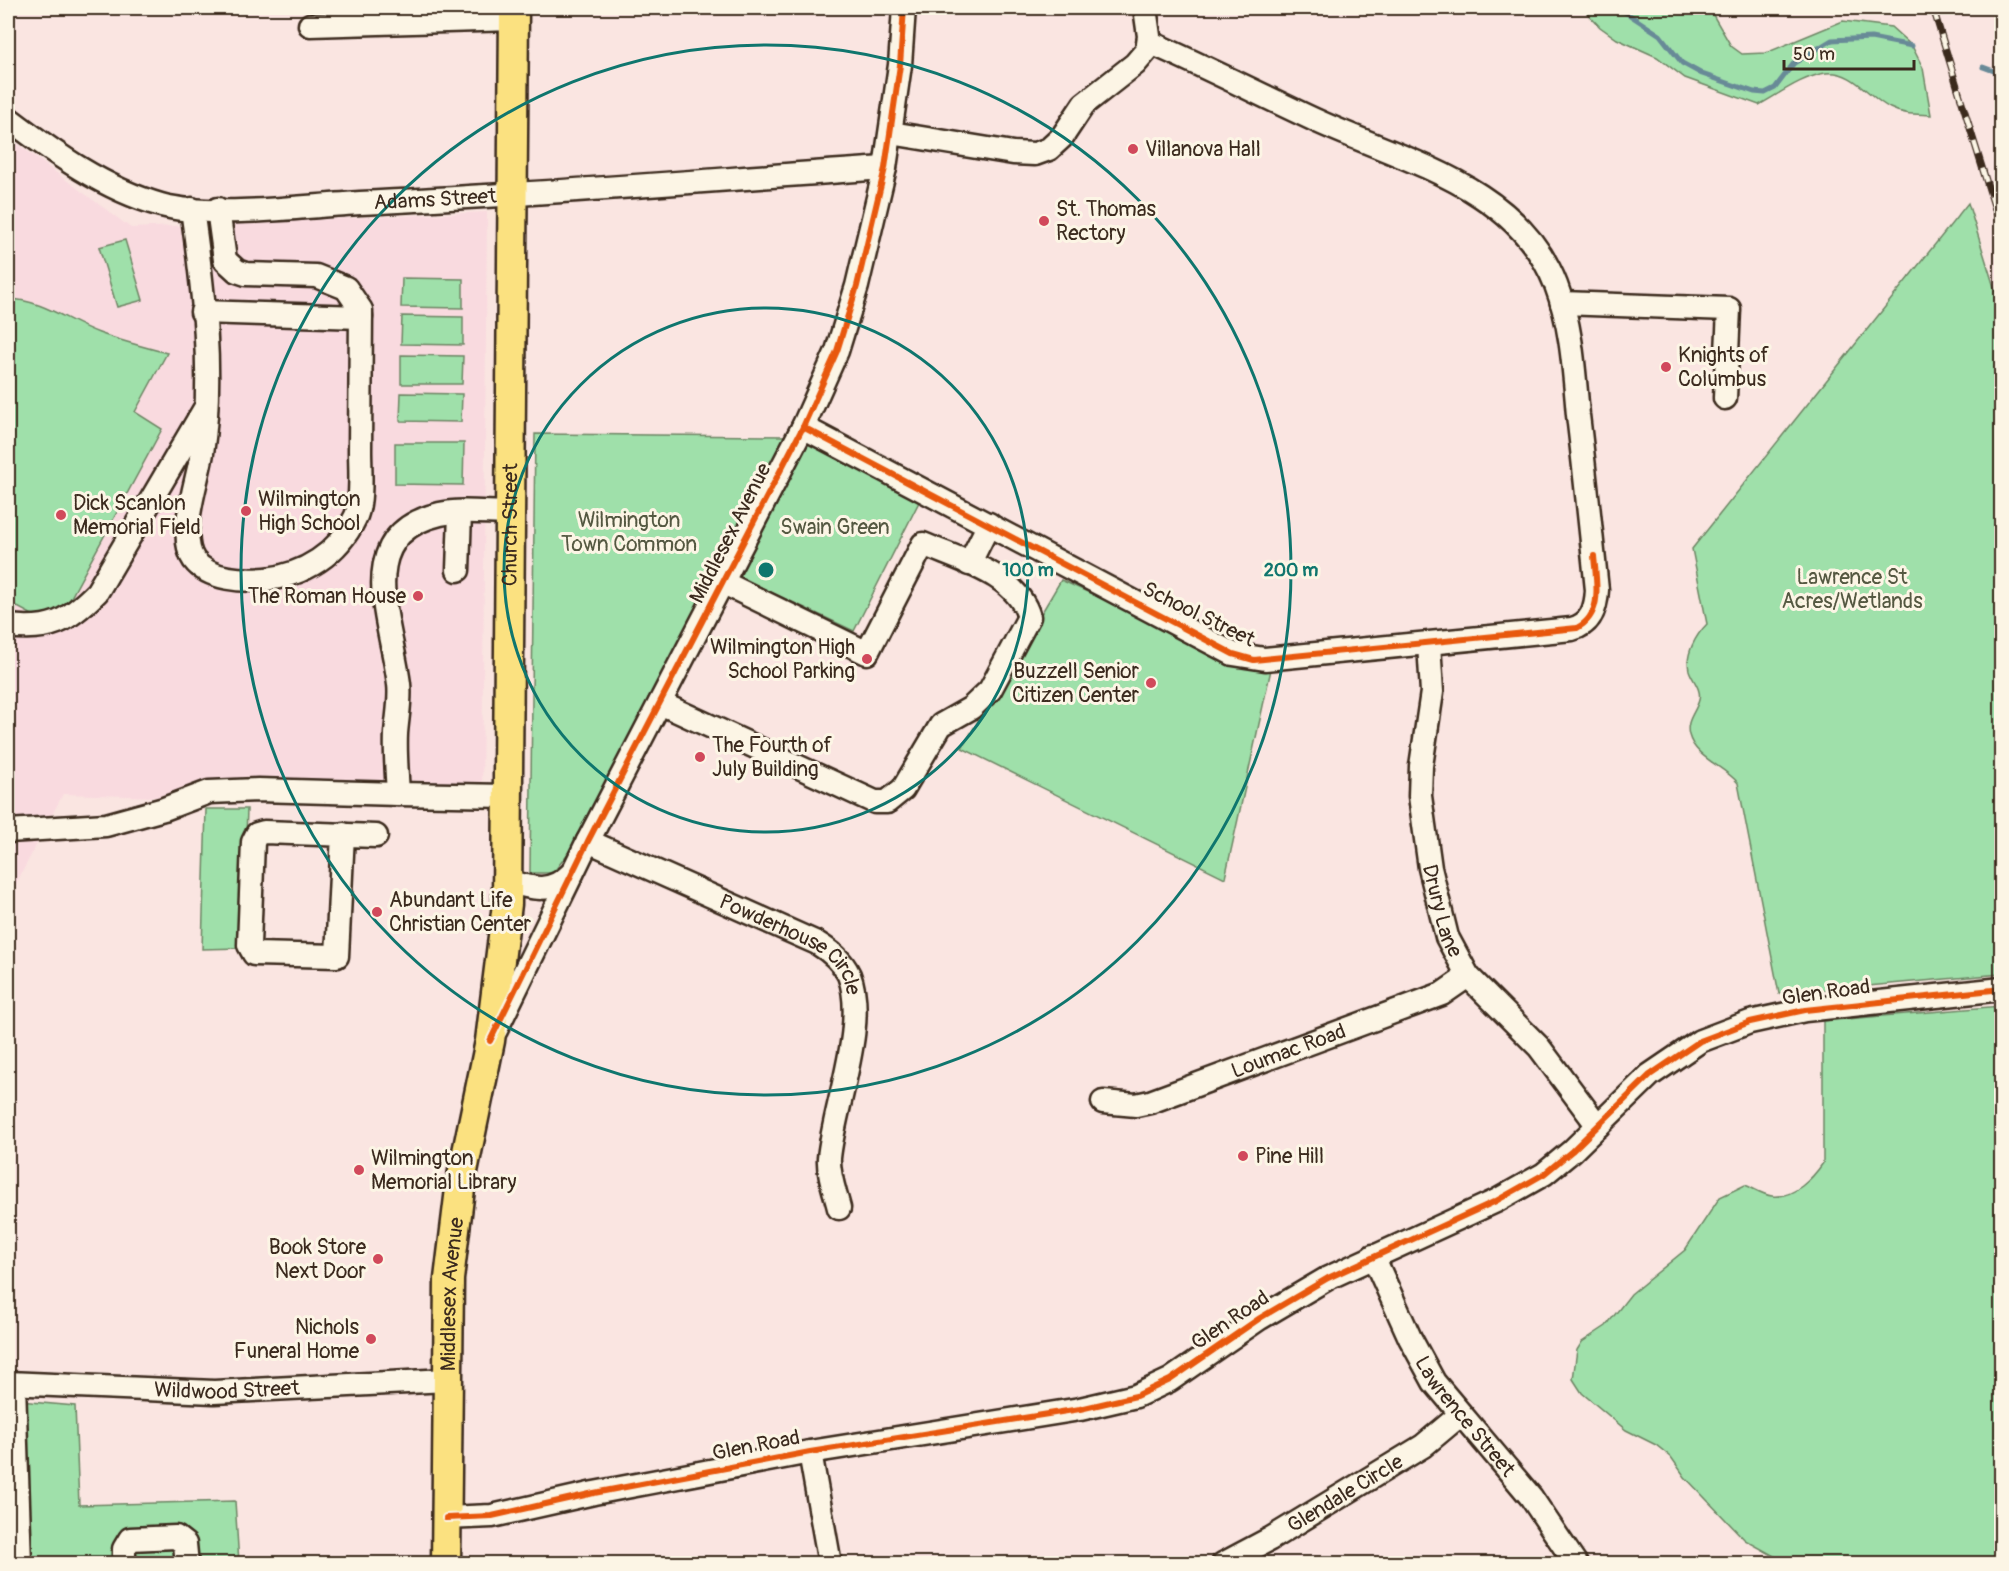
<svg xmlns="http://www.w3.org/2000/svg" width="2009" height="1571" viewBox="0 0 2009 1571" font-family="Pangolin,sans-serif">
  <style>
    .built { fill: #f9dadf }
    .green { fill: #9fe0aa; stroke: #6d8564; stroke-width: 1.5 }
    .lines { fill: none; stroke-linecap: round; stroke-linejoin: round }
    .stream { stroke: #688a97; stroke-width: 5 }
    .minor-casing { stroke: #3b2a1e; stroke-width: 27 }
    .major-casing { stroke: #3b2a1e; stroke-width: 33 }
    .minor { stroke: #fcf5e5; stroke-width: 22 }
    .major { stroke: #fbe180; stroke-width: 28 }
    .rail-casing { stroke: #3b2a1e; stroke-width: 7 }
    .rail { stroke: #fcf5e5; stroke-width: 4.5; stroke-dasharray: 14; stroke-linecap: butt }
    .cycleway-casing { stroke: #fcf5e5; stroke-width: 10 }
    .cycleway { stroke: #e8590c; stroke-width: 6 }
    .ring { fill: none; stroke: #0f766e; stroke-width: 3 }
    .poi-dot { fill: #d1495b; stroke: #fcf5e5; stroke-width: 2 }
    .labels { text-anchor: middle; stroke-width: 6; stroke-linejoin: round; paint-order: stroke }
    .poi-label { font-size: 21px; fill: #3b2a1e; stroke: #fcf5e5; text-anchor: start }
    .street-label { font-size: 21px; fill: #3b2a1e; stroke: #fcf5e5 }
    .park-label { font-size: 21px; fill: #545841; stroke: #fcf5e5 }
    .centre { fill: #0f766e; stroke: #fcf5e5; stroke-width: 3 }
    .ring-label { font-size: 18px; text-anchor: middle; font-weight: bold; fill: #0f766e; stroke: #fcf5e5; stroke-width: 6; stroke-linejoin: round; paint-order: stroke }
  </style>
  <rect width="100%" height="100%" fill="#fae5e1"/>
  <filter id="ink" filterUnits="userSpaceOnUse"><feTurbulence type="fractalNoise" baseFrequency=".0167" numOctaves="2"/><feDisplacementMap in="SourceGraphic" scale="12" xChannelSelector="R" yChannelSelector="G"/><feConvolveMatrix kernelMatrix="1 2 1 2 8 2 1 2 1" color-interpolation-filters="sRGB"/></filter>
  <g filter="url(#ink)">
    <polygon class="built" points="8,137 131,228 487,212 482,807 63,794 8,899"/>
    <g class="green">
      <path d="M1582 8H1709L1731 46 1742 54 1766 53 1843 21 1891 27 1912 46 1923 68 1931 115C1918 114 1903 115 1890 108 1869 98 1854 70 1826 73 1803 76 1779 94 1759 105L1685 78 1657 57 1617 39 1600 27Z"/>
      <path d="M1968 203 2002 313 2001 974 1779 994 1738 783C1724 766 1695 758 1689 735 1685 721 1696 712 1699 700 1702 689 1692 680 1689 670 1685 654 1696 635 1707 624L1692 549Z"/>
      <polygon points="125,240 143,300 117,307 99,247"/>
      <polygon points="402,278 463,279 463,308 401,307"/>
      <path d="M8 299C43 300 67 321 99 333 121 341 144 347 167 353L135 412 162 429 62 614 42 620 8 602Z"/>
      <polygon points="402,316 463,317 463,345 401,344"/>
      <polygon points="401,355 463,356 462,384 401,384"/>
      <polygon points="401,393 462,394 461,422 400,421"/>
      <polygon points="535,434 786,436 572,848 553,873 530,873"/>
      <polygon points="807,438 921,498 854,631 739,577"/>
      <polygon points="395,443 464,443 463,485 395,484"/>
      <polygon points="1061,580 1245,663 1272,665 1225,878 962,748"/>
      <polygon points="206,809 247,809 242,948 202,949"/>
      <path d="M2001 1006V1563L1796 1564 1774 1556 1745 1540 1685 1477 1671 1457 1656 1445 1626 1430 1582 1393 1573 1379 1577 1350 1582 1342 1606 1326 1631 1294 1685 1250 1720 1197 1745 1185C1753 1188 1763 1195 1772 1196 1793 1199 1813 1178 1823 1163V1021Z"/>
      <polygon points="8,1400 75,1406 79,1505 235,1501 239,1563 8,1563"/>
    </g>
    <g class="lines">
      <g class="stream">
        <polyline points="1619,8 1660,35 1682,63 1702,74 1754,92 1765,93 1775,88 1794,63 1832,40 1871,38 1912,46"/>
        <polyline points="1983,67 2002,74"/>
      </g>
      <g class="minor-casing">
        <g id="minor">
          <polyline points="310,25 514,19"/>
          <path id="s1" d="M8 118C54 153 104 189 161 205 213 219 304 206 360 203 535 195 710 180 885 168"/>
          <polyline points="891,133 1013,153 1035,154 1049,149 1062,137 1084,104 1135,64 1147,50 1149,36 1145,8"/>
          <path d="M192 209C203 287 214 375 202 453 198 480 177 536 194 560 209 580 244 581 266 579 304 575 338 554 355 518 363 503 360 468 360 450 360 404 361 357 361 310L346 288 316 276 246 274 237 271 225 260 218 209"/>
          <polyline points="1562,303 1729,309 1725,398"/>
          <polyline points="202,312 361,317"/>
          <path d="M803 427 1233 654 1265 659 1572 629C1591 624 1596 609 1597 590 1591 532 1585 473 1578 415 1574 371 1572 327 1556 285 1518 186 1404 161 1317 121 1261 95 1206 67 1149 42"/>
          <polyline points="969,564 989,524"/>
          <polyline points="458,570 460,513"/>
          <path d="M8 626C51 631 67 622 97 592L204 410"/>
          <path id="s2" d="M1429 644 1432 692 1421 766 1420 796 1430 868 1447 937 1468 976 1539 1047 1598 1126"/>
          <path d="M660 703 875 802H887L903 789 941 725 971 708 990 690 1029 617C1017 574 959 560 923 544L867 653 724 583"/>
          <path d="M508 796 398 794C397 774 395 754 396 734 397 718 401 700 399 684 391 620 351 535 440 514 461 509 487 513 509 513"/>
          <polyline points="8,831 106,825 164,809 209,792 258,790 398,794"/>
          <polyline points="343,834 337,956 254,954 249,945 253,842 257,834 264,832 376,836"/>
          <path id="s3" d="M588 841 817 943C830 951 842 960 849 975 868 1024 834 1106 829 1158 828 1174 835 1192 839 1208"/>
          <path d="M507 881C533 889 551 894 572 873"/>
          <polyline points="496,1030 588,841 803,427 837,351 857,286 885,168 900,65 904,8"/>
          <path id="s4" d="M1103 1102 1136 1105 1150 1102 1442 994 1468 976"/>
          <path id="s5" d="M1373 1256 1410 1338 1434 1382 1531 1497 1576 1564"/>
          <path id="s6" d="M8 1383 214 1392 447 1380"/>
          <polyline points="14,1384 20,1564"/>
          <polyline points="810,1452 830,1564"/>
          <polyline points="446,1518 492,1516 594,1493 810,1452 1080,1409 1136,1396 1170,1380 1260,1318 1328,1278 1496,1201 1544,1174 1572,1151 1650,1075 1700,1041 1750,1022 1805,1010 2002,989"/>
          <polyline points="124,1564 124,1549 130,1539 176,1537 185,1544 187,1564"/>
          <path id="s7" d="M1223 1564 1270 1539 1423 1446 1460 1415"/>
        </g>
      </g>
      <g class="major-casing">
        <g id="major">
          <path id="s8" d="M446 1564 449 1279 461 1181 490 1041 507 904 514 8"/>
        </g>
      </g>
      <use href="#minor" class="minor"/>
      <use href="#major" class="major"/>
      <g class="rail-casing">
        <polyline id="rail" points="1933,8 2002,232"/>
      </g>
      <use href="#rail" class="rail"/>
      <g class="cycleway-casing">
        <g id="cycleway">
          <path d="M803 427 1233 654 1254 660 1577 628C1604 614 1596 582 1594 556"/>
          <polyline points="490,1041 588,841 803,427 837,351 857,286 885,168 900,65 904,8"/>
          <polyline points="446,1518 492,1516 594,1493 810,1452 1080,1409 1136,1396 1170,1380 1260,1318 1328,1278 1496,1201 1544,1174 1572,1151 1650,1075 1700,1041 1750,1022 1805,1010 2002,989"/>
        </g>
      </g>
      <use href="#cycleway" class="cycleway"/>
    </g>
  </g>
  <g class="ring">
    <circle cx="766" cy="570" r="262"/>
    <circle cx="766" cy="570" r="525"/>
  </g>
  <g class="poi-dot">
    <circle cx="1133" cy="149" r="6"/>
    <circle cx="1044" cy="221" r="6"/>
    <circle cx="1666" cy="367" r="6"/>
    <circle cx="246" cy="511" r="6"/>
    <circle cx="61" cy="515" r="6"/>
    <circle cx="418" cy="596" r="6"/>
    <circle cx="867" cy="659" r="6"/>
    <circle cx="1151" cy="683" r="6"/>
    <circle cx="700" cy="757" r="6"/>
    <circle cx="377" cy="912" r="6"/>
    <circle cx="1243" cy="1156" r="6"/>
    <circle cx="359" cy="1170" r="6"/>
    <circle cx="378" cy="1259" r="6"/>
    <circle cx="371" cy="1339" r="6"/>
  </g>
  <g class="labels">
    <g class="poi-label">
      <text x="1145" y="156">Villanova Hall</text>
      <text x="1056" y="216">St. Thomas<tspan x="1056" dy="24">Rectory</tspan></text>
      <text x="1678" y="362">Knights of<tspan x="1678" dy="24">Columbus</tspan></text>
      <text x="258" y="506">Wilmington<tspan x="258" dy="24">High School</tspan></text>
      <text x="73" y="510">Dick Scanlon<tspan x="73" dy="24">Memorial Field</tspan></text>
      <text x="406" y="603" text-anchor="end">The Roman House</text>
      <text x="855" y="654" text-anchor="end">Wilmington High<tspan x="855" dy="24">School Parking</tspan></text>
      <text x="1139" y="678" text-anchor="end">Buzzell Senior<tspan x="1139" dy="24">Citizen Center</tspan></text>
      <text x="712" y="752">The Fourth of<tspan x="712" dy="24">July Building</tspan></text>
      <text x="389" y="907">Abundant Life<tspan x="389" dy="24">Christian Center</tspan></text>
      <text x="1255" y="1163">Pine Hill</text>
      <text x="371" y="1165">Wilmington<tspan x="371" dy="24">Memorial Library</tspan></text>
      <text x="366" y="1254" text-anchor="end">Book Store<tspan x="366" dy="24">Next Door</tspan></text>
      <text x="359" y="1334" text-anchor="end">Nichols<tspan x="359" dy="24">Funeral Home</tspan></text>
    </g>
    <g class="street-label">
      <text dy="7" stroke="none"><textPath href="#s1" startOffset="452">Adams Street</textPath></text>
      <text dy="7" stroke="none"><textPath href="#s8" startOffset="1044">Church Street</textPath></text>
      <text transform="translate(730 533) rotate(-63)" y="7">Middlesex Avenue</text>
      <text transform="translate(1199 614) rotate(26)" y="7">School Street</text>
      <text dy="7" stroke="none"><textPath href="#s2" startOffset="270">Drury Lane</textPath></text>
      <text dy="7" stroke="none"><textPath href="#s3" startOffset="231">Powderhouse Circle</textPath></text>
      <text transform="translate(1826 992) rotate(-8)" y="7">Glen Road</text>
      <text dy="7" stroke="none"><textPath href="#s4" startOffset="195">Loumac Road</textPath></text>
      <text dy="7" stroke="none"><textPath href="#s8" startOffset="270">Middlesex Avenue</textPath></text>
      <text transform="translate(1230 1320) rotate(-34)" y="7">Glen Road</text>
      <text dy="7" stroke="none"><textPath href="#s6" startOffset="219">Wildwood Street</textPath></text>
      <text dy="7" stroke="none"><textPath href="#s5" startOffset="186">Lawrence Street</textPath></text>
      <text transform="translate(756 1445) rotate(-11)" y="7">Glen Road</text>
      <text dy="7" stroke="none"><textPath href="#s7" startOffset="141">Glendale Circle</textPath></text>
    </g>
    <g class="park-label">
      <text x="629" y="527">Wilmington<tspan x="629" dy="24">Town Common</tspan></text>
      <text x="835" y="534">Swain Green</text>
      <text x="1852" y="584">Lawrence St<tspan x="1852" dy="24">Acres/Wetlands</tspan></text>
    </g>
  </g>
  <circle cx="766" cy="570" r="9" class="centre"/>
  <g class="ring-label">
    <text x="1028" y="576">100 m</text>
    <text x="1291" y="576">200 m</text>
  </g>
  <rect width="2009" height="1571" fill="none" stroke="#fcf5e5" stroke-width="30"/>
  <rect x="15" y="15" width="1979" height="1541" fill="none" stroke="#3b2a1e" stroke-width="2" filter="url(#ink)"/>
  <path d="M1784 60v9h130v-9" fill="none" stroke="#3b2a1e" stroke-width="3"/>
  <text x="1793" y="60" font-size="18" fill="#3b2a1e" stroke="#fcf5e5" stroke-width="4.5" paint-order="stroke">50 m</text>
</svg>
